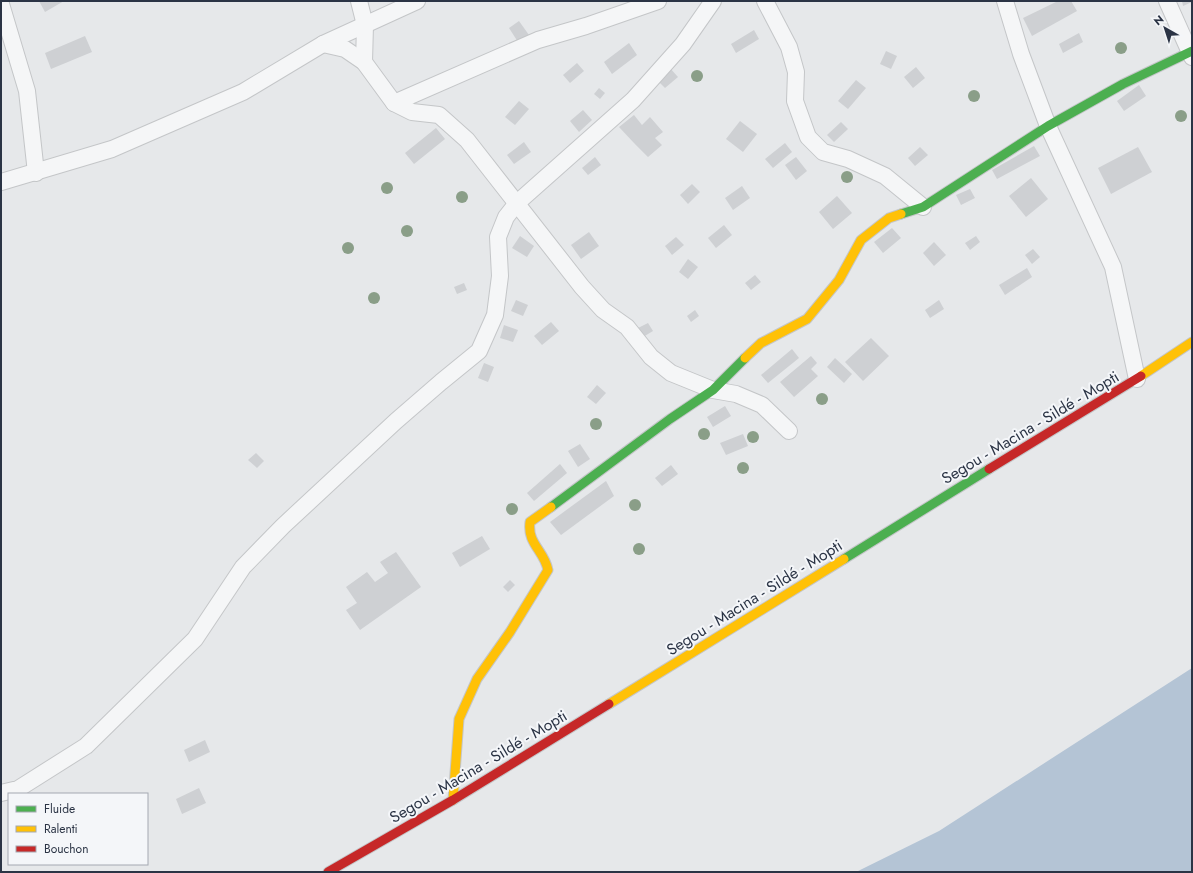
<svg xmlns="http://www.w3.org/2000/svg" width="1193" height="873" viewBox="0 0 1193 873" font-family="Jost,sans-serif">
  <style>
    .water { fill: #b4c4d5 }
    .building { fill: #ced0d3 }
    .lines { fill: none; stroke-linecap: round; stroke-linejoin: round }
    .street-casing { stroke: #c4c6c8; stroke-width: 18 }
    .fast-casing { stroke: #c4c6c8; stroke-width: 11 }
    .slow-casing { stroke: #c4c6c8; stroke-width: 11 }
    .jam-casing { stroke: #c4c6c8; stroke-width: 11 }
    .street { stroke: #f5f6f7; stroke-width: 16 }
    .fast { stroke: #4caf50; stroke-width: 9 }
    .slow { stroke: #ffc107; stroke-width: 9 }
    .jam { stroke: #c62828; stroke-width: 9 }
    .tree { fill: #8a9e88 }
    .labels { text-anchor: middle; stroke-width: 4; stroke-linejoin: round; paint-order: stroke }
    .street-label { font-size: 16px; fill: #2b3445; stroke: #f4f6f9 }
  </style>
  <rect width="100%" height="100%" fill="#e6e8ea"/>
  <polygon class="water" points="1192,668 1192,872 856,872 939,831"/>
  <g class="building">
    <polygon points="39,1 64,1 45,12"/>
    <polygon points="1058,1 1071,1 1077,11 1032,36 1023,18"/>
    <polygon points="1182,1 1192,1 1192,2 1183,6"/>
    <polygon points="519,21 529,35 518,42 509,28"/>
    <polygon points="754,30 759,39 736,53 731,44"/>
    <polygon points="1079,33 1083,42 1063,53 1059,44"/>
    <polygon points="85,36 92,52 51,69 45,53"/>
    <polygon points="629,43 637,55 612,74 604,62"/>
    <polygon points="886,51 897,56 891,69 880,64"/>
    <polygon points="577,63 584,71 570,83 563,75"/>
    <polygon points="669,67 678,77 665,88 656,79"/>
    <polygon points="916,67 925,78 913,88 904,77"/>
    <polygon points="856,80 866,88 848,109 838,101"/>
    <polygon points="1139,85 1146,96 1124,111 1117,101"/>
    <polygon points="599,88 605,93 600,99 594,94"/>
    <polygon points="519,101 529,109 515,125 505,117"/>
    <polygon points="583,110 592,120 579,132 570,121"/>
    <polygon points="634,115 642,125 650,117 663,132 655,138 662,145 648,157 634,143 619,127"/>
    <polygon points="740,121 757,134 743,152 726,139"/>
    <polygon points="841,122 848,129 834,142 827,135"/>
    <polygon points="436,128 445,139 414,164 405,153"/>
    <polygon points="524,142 531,152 514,164 507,155"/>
    <polygon points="785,143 792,152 773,168 765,159"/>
    <polygon points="1034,146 1040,156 997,179 992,170"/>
    <polygon points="920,147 928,155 915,166 908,158"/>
    <polygon points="1138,147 1152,172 1111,194 1098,168"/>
    <polygon points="595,157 601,165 588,175 582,168"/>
    <polygon points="796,157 807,171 796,180 785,165"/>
    <polygon points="1031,178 1048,199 1026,217 1009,196"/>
    <polygon points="692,184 700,192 688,204 680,195"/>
    <polygon points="742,186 750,198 733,210 725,198"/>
    <polygon points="970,189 975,198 961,205 956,195"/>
    <polygon points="837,196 852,213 833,229 819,212"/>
    <polygon points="724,225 732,235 716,248 708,238"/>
    <polygon points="892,228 901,238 883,253 874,242"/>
    <polygon points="589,232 599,246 581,259 571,245"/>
    <polygon points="520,236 534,246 527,257 512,248"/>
    <polygon points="976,236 980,242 970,250 965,243"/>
    <polygon points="676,237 684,245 672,255 665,246"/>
    <polygon points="934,242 946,255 934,266 923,253"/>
    <polygon points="1033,249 1040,257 1032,264 1025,255"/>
    <polygon points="688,259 698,267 688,279 679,272"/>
    <polygon points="1027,268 1032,277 1005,295 999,285"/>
    <polygon points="755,275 761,282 751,290 745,283"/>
    <polygon points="464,283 467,290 457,294 454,287"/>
    <polygon points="516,300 528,305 523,316 511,311"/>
    <polygon points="939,300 944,309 930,318 925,310"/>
    <polygon points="695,310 699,316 691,322 687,316"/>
    <polygon points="551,322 559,331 542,345 534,336"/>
    <polygon points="648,323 653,331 643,337 638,328"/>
    <polygon points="504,325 518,330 513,342 500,338"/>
    <polygon points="871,338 889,356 863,381 845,362"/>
    <polygon points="792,349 799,358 768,383 761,375"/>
    <polygon points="811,356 817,363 811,369 818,376 794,397 780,382"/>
    <polygon points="835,358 852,374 844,383 827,367"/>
    <polygon points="484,363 494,367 488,382 478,378"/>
    <polygon points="597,385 606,393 596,404 587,397"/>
    <polygon points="725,406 731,416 713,427 707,417"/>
    <polygon points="743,434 748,446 726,455 720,443"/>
    <polygon points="580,444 590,459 578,467 568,451"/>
    <polygon points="256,453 264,461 257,468 248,460"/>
    <polygon points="560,464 567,473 534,501 527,493"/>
    <polygon points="671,465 678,474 662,486 655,478"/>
    <polygon points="606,481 614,496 561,535 550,522"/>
    <polygon points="482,536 490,549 460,567 452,553"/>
    <polygon points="396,552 421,587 360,630 346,610 357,603 346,587 367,572 375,582 388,573 380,562"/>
    <polygon points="510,580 515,585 508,592 503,587"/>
    <polygon points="205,740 210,752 189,762 184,750"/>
    <polygon points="199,788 206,803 182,814 176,799"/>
  </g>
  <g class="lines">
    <g class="street-casing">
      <g id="street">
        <polyline points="359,1 365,25 364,62"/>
        <polyline points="765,1 789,47 796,72 795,101 808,137 823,152 848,159 885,176 923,207"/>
        <polyline points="1005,1 1021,54 1048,126 1113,267 1137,379"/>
        <polyline points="1167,1 1192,57"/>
        <polyline points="1,4 27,91 36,173"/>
        <polyline points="323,44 345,49 364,62 394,103 412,112 439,115 467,140 582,287 603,310 627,327 651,357 671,373 713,390 736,394 762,405 789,431"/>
        <polyline points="394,103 538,40 586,26 658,1"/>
        <polyline points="1,182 112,149 243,92 323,44 417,1"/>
        <polyline points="1,793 18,789 86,746 195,639 243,567 283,526 396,421 441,382 479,351 495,315 500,276 498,237 506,217 517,203 633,100 683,44 713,1"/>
      </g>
    </g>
    <g class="fast-casing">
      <g id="fast">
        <polyline points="901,214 923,207 1048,126 1123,84 1192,51"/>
        <polyline points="551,507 670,419 713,390 745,358"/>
        <polyline points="844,559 989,469"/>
      </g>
    </g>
    <g class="slow-casing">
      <g id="slow">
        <polyline points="745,358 761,343 807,319 839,280 861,240 889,218 901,214"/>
        <polyline points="1141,376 1192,342"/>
        <polyline points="609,704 844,559"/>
        <path d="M453 800 459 719 477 679 510 632 548 570C544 550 527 544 530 522L551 507"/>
      </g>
    </g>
    <g class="jam-casing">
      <g id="jam">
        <polyline points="989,469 1141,376"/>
        <polyline points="328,872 453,800 609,704"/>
      </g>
    </g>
    <use href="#street" class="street"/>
    <use href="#fast" class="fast"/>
    <use href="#slow" class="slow"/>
    <use href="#jam" class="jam"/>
  </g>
  <g class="tree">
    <circle cx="1121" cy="48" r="6"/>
    <circle cx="697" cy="76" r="6"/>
    <circle cx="974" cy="96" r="6"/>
    <circle cx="1181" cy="116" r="6"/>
    <circle cx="847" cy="177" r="6"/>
    <circle cx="387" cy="188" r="6"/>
    <circle cx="462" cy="197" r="6"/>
    <circle cx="407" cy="231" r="6"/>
    <circle cx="348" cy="248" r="6"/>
    <circle cx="374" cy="298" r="6"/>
    <circle cx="822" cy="399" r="6"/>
    <circle cx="596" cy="424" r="6"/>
    <circle cx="704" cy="434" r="6"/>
    <circle cx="753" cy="437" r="6"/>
    <circle cx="743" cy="468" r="6"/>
    <circle cx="635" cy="505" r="6"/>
    <circle cx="512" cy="509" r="6"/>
    <circle cx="639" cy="549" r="6"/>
  </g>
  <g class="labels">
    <g class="street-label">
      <text transform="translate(1030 427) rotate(-31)" y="6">Segou - Macina - Sildé - Mopti</text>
      <text transform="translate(754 597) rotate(-32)" y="6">Segou - Macina - Sildé - Mopti</text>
      <text transform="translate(478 766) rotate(-31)" y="6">Segou - Macina - Sildé - Mopti</text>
    </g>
  </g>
  <rect width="1193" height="873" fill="none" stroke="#2b3445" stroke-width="4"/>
  <rect x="8" y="793" width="140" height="72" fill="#f4f6f9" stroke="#a4a8b1"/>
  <rect x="16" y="806" width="20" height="6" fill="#4caf50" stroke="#a4a8b1"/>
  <text x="44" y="813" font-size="12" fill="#2b3445">Fluide</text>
  <rect x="16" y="826" width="20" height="6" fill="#ffc107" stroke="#a4a8b1"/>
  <text x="44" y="833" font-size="12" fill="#2b3445">Ralenti</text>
  <rect x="16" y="846" width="20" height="6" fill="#c62828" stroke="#a4a8b1"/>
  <text x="44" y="853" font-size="12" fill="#2b3445">Bouchon</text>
  <g transform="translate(1165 28) rotate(321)" stroke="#f4f6f9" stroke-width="3" paint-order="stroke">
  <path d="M0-3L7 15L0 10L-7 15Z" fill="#2b3445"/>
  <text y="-6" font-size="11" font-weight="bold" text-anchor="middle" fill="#2b3445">N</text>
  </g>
</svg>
